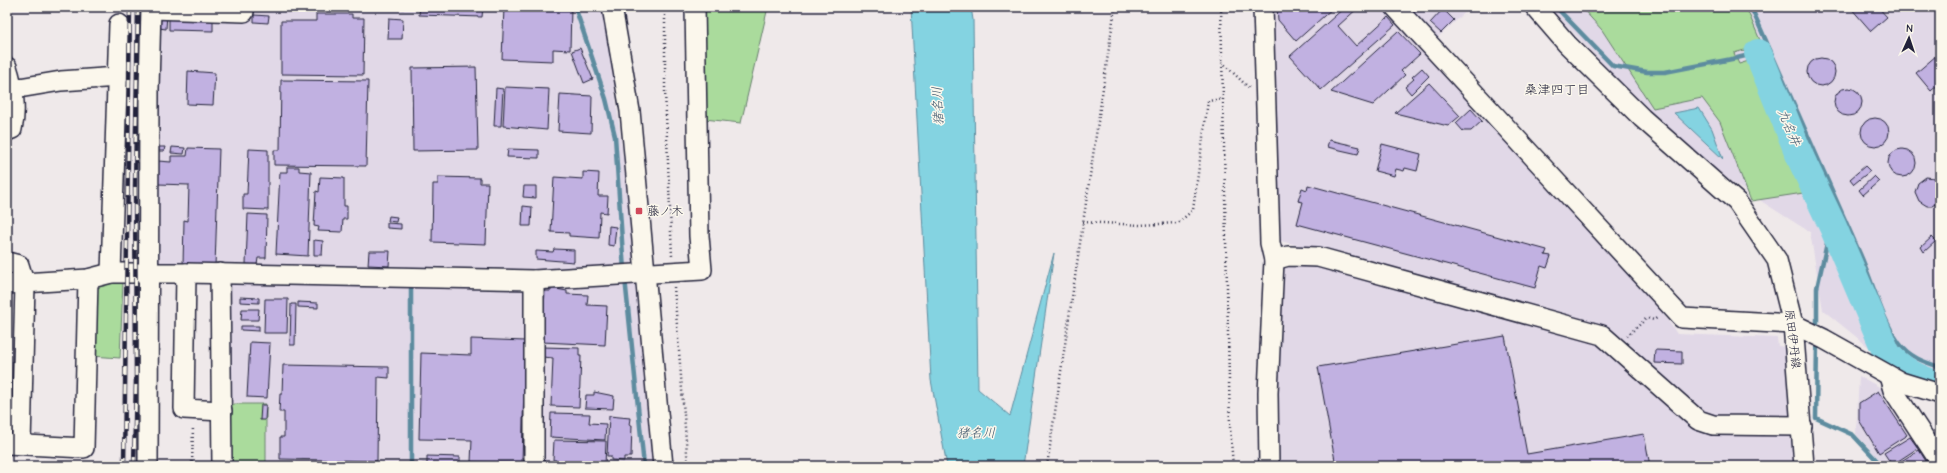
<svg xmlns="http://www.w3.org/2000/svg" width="1947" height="473" viewBox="0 0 1947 473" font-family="'Comic Neue','Klee One',sans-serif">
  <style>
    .built { fill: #e1d8e7 }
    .green { fill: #aadb9c; stroke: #667e6c }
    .water { fill: #84d3e1; stroke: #5d8c9f }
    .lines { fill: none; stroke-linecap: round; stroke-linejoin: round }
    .stream { stroke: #5d8c9f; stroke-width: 4.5 }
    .river { stroke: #84d3e1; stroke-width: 28 }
    .building { fill: #c1b1e1; stroke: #22223b }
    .minor-casing { stroke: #22223b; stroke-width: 22 }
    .path { stroke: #22223b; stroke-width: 2.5; stroke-dasharray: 1 3; stroke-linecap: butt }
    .minor { stroke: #fbf7ec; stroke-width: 19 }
    .rail-casing { stroke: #22223b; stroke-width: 4.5 }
    .rail { stroke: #fbf7ec; stroke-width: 3; stroke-dasharray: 9; stroke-linecap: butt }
    .poi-dot { fill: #d1495b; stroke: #fbf7ec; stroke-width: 1.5 }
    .labels { text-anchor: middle; stroke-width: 3; stroke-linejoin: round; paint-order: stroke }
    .poi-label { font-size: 12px; fill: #22223b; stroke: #fbf7ec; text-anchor: start }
    .street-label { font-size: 12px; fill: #22223b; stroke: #fbf7ec }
    .neighbourhood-label { font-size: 13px; fill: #22223b; stroke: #fbf7ec }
    .water-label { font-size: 13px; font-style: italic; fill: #3f576d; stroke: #fbf7ec }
  </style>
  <rect width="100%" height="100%" fill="#efe9ea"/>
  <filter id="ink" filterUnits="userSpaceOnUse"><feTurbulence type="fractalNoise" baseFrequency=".025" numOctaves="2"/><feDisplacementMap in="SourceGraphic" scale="8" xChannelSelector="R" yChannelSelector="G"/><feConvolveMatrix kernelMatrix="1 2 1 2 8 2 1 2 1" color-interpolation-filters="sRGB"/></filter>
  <g filter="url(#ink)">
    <g class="built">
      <polygon points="154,7 604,7 616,99 636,270 557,274 156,268"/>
      <polygon points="1273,7 1383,7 1659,307 1677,334 1777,338 1778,346 1785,347 1792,416 1786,420 1702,415 1627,342 1597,323 1277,240 1278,217"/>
      <polygon points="1403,7 1471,7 1434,41"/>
      <polygon points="1549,7 1940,7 1940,388 1902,374 1823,310 1810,232 1734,184 1656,120"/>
      <polygon points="1283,262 1317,265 1592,341 1611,349 1692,427 1711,434 1790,436 1795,441 1797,466 1277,466 1280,266"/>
      <polygon points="636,279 653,466 266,466 267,404 226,402 226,283 557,282"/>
      <polygon points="1859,376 1885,390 1933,466 1885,466 1856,434"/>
    </g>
    <g class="green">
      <polygon points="696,7 768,7 741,123 695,118"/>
      <polygon points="1581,7 1746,7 1762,45 1734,53 1739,64 1755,59 1781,131 1810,192 1751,201 1720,122 1702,98 1653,108 1602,30"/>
      <polygon points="123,281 120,358 92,356 94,283"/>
      <polygon points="226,404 266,404 266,466 225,466"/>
    </g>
    <g class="water">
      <polygon points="911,7 971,7 973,20 978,389 1010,416 1054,253 1023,466 947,466 931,380"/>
      <polygon points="1699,108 1712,129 1723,159 1674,113"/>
    </g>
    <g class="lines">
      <g class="stream">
        <polyline points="575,7 606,99 615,136 624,271"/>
        <polyline points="1556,7 1613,66 1647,72 1665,72 1737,58 1770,50 1751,7"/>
        <path d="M1770 50C1800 118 1830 186 1860 254 1873 283 1881 317 1899 343 1909 357 1924 362 1940 367"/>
        <polyline points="1801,159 1799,164 1829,234 1817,288 1817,331"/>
        <polyline points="625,278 644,466"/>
        <polyline points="1817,340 1816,418 1853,435 1882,466"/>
        <polyline points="411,466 411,289"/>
      </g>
      <path class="river" d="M1758 53 1801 159 1833 227 1887 354C1902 371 1918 379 1940 385"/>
    </g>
    <g class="building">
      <polygon points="383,7 404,7 404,9"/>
      <polygon points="420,7 483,7 482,17 419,15"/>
      <polygon points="504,7 571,7 570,50 553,49 553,61 502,59"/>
      <polygon points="1277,7 1334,7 1296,41 1278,20"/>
      <polygon points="1345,7 1359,7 1338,26 1356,46 1388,17 1395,25 1321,90 1290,56"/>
      <polygon points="1407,7 1419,7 1412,13"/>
      <polygon points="1850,7 1878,7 1887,17 1871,31"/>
      <polygon points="1443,9 1454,20 1441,33 1430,23"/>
      <polygon points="160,13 167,14 166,29 159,28"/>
      <polygon points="169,14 213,15 213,31 169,30"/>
      <polygon points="316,14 352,14 352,18 364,18 363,75 281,74 281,21 316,21"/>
      <polygon points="254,15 269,16 268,23 254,22"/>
      <polygon points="389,18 403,19 402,39 388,39"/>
      <polygon points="1398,31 1420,54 1401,71 1405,75 1373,105 1331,92"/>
      <polygon points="580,48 593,79 584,83 572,51"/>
      <polygon points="1937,55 1940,58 1940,83 1931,91 1916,73"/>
      <circle cx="1821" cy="72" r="14"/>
      <polygon points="476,67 478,150 413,151 412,68"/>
      <polygon points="1422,68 1429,76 1411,94 1405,87 1414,79 1412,77"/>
      <polygon points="188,71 215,73 213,105 187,104"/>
      <polygon points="281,80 368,81 366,166 274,165 274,150 280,150"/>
      <polygon points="1429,83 1460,116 1448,126 1395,113"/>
      <polygon points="505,87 549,89 547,130 503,126"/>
      <circle cx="1848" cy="102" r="14"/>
      <polygon points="496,88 503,89 501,126 494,126"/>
      <polygon points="560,94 592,96 591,133 558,131"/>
      <polygon points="1471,109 1482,121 1471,131 1463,131 1456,123"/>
      <circle cx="1875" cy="132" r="14"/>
      <polygon points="1329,140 1360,147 1358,154 1327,147"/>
      <polygon points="1382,144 1421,154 1417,171 1405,168 1404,171 1396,169 1394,176 1375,171"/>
      <polygon points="159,147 165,147 164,151 159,151"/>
      <polygon points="172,147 185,148 184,154 171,153"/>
      <polygon points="188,148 219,149 215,266 183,265 184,220 188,221 189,185 158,184 158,161 171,162 171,156 187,156"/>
      <circle cx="1902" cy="163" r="14"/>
      <polygon points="249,149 268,150 268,210 243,209 243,194 247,194"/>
      <polygon points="508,149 539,150 539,158 507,157"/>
      <polygon points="1865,166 1870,171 1854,184 1850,179"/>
      <polygon points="287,167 299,167 299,171 311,172 308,256 276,254 280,172 287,172"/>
      <polygon points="583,172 599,173 598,196 608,196 607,213 600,212 599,238 569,236 569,233 551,232 554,177 583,179"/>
      <polygon points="1874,176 1879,181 1863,195 1859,190"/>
      <polygon points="320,177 344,178 344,206 347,206 347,219 343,219 342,232 318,231 319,227 314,226 316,191 319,192"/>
      <polygon points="438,177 480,178 480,183 488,183 486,244 432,242 433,184 438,184"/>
      <polygon points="1926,177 1935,178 1940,181 1940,201 1932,206 1927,206 1919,201 1915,192 1918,183"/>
      <polygon points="1308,185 1547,250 1545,255 1551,256 1547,268 1541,266 1535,288 1297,224 1303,202 1298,201 1302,188 1307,190"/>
      <polygon points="524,186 536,186 536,198 523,197"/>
      <polygon points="523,206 532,207 531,226 522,226"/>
      <polygon points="248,214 267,215 266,258 258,258 257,265 246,264"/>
      <polygon points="389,216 397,217 396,222 388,221"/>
      <polygon points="387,223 401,224 401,229 387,228"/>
      <polygon points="609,226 616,227 614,246 608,245"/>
      <polygon points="1932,237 1936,241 1924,252 1921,247"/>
      <polygon points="314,240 323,241 322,255 314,255"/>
      <polygon points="554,249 574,250 574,262 536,259 536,251 553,252"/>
      <polygon points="369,251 390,251 389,266 368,265"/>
      <polygon points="551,288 567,291 567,294 588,295 587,305 607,306 605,345 542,342 545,291 551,291"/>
      <polygon points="240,297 259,298 259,303 240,302"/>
      <polygon points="265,299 288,299 287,333 264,333"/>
      <polygon points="298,302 318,303 318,308 298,307"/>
      <polygon points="291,304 296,304 295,345 290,345"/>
      <polygon points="242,309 259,309 258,320 241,320"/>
      <polygon points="241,326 259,326 259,331 241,330"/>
      <polygon points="1505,336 1527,454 1644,434 1650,466 1484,466 1483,462 1465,466 1336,466 1318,367"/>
      <polygon points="471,339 525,341 522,463 471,462 472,440 419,439 421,353 471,355"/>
      <polygon points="250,342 270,343 267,398 247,397"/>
      <polygon points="543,347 579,348 579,356 581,356 579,407 551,406 553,358 543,357"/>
      <polygon points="1655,350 1682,351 1682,364 1654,363"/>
      <polygon points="283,365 389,367 389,378 378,377 377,461 280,459 280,437 284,437 284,412 279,412 280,394 282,394"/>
      <polygon points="1878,391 1907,435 1879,453 1859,420 1859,403"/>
      <polygon points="594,392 614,396 613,409 585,408 586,395 594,395"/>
      <polygon points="261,405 266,405 265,420 260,420"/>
      <polygon points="551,413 590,414 589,423 606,424 605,440 550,437"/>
      <polygon points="609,416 630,418 629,425 632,425 631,457 624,457 624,461 611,460 611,456 607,456"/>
      <polygon points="1910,437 1918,448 1892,465 1884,453"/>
      <polygon points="554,440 606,441 605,466 556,466 556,460 553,460"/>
      <polygon points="1919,450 1929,466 1895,466 1895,465"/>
      <polygon points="427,456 460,457 460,463 466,464 466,466 422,466 422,464 427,464"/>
    </g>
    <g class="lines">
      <g class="minor-casing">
        <g id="minor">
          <polyline points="612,7 630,111 663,466"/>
          <polyline points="1263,7 1270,243 1274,260 1268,393 1269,466"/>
          <polyline points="1395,7 1682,318 1793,324 1824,339 1901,382 1940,394"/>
          <polyline points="1535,7 1567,44 1642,118 1737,202 1777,260 1793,324 1804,466"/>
          <polyline points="151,9 244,12"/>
          <path d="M7 67C13 85 17 110 12 129L7 131"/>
          <polyline points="13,89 61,81 118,77"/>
          <polyline points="1274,260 1288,256 1318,257 1602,335 1698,420 1713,425 1802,426"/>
          <polyline points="7,262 19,265 25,284 21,444"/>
          <polyline points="111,273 119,24"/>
          <polyline points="186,273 184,409 222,411"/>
          <polyline points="220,273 222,466"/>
          <polyline points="7,284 88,279 111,273 186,273 534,280 702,270 699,236 695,7"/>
          <polyline points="1889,376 1893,390 1940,462"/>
          <polyline points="7,444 84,448 88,279"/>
          <polyline points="148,466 149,89 151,7"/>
          <polyline points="534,466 534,280"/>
        </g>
      </g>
      <g class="path">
        <polyline points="665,7 665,91 672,256"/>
        <polyline points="1221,7 1230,427 1233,466"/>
        <polyline points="1222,62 1249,88"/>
        <polyline points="1083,222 1140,225 1178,223 1193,210 1208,101 1223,99"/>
        <polyline points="674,287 688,466"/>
        <polyline points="1627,336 1647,318 1654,320 1658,317"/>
        <polyline points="192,466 193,426"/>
        <polyline points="1047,466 1115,7"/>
      </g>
      <use href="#minor" class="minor"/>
      <g class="rail-casing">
        <g id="rail">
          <polyline points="124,466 130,7"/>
          <polyline points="134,466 136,378 135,186 138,7"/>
        </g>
      </g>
      <use href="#rail" class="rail"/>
    </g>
  </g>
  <rect class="poi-dot" x="635" y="207" width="8" height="8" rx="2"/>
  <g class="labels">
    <g class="poi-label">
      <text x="647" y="215">藤ノ木</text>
    </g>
    <g class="street-label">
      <text transform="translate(1793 339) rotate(83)" y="4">原田伊丹線</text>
    </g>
    <g class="neighbourhood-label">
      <text x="1557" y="94">桑津四丁目</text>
    </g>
    <g class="water-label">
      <text transform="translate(937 106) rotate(-93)" y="5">猪名川</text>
      <text transform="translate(1790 127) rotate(67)" y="5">九名井</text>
      <text x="976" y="437">猪名川</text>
    </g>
  </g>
  <rect width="1947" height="473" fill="none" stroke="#fbf7ec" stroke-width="24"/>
  <rect x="12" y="12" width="1923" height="449" fill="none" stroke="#22223b" stroke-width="1.5" filter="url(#ink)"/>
  <g transform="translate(1909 38) rotate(3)" stroke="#fbf7ec" stroke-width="3" paint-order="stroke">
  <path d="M0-3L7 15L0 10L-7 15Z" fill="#22223b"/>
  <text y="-6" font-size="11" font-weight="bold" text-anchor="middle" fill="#22223b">N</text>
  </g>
</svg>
